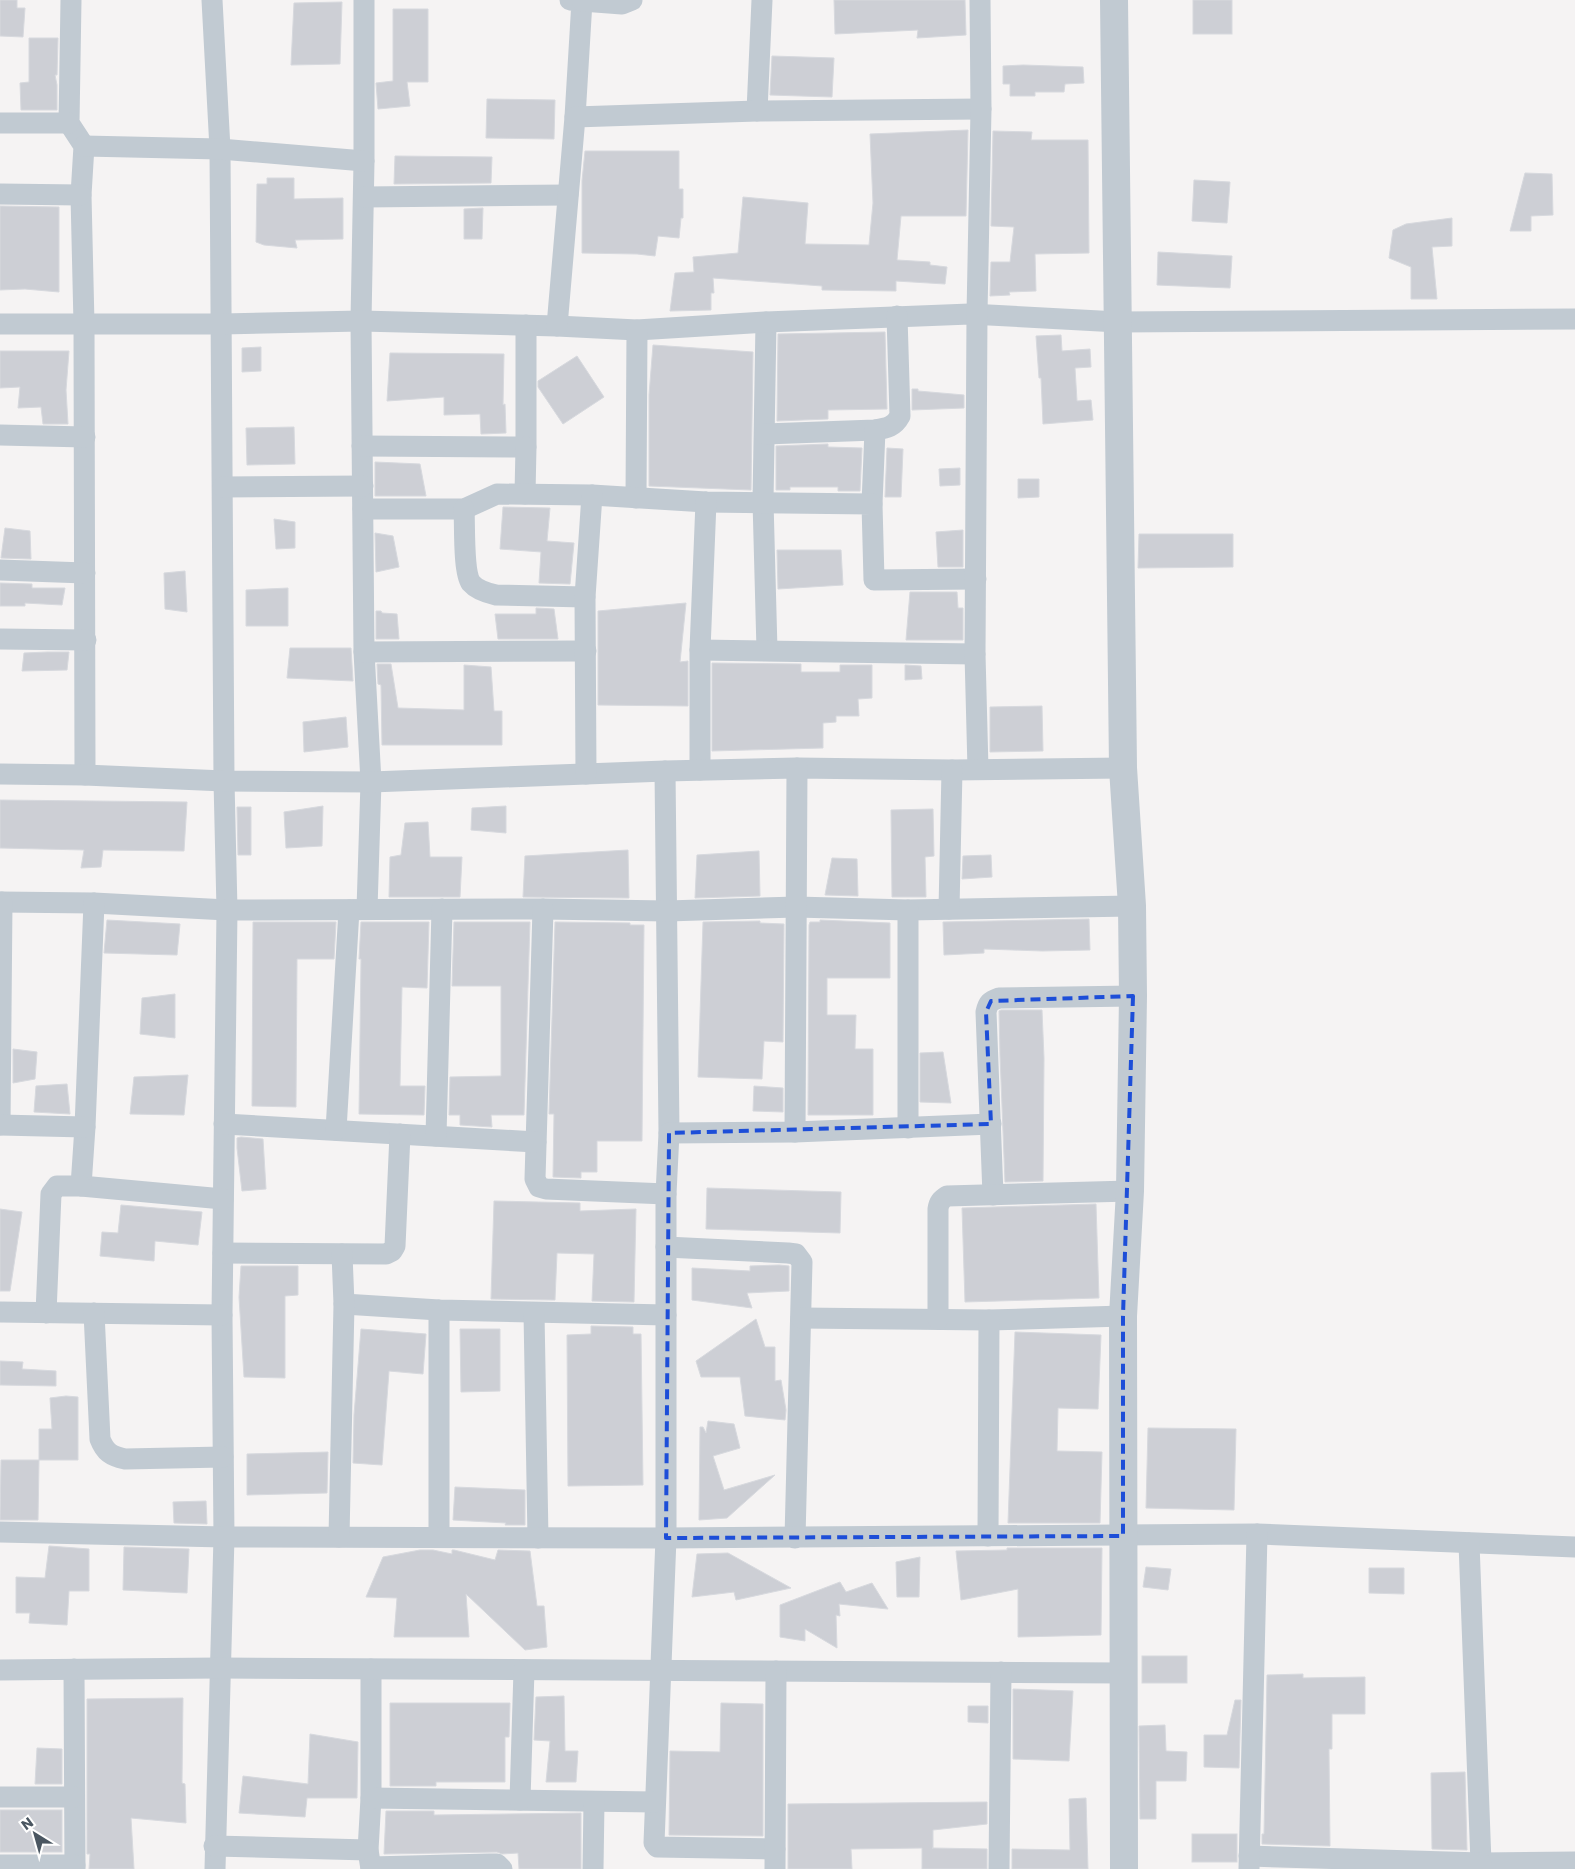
<svg xmlns="http://www.w3.org/2000/svg" width="1575" height="1869" viewBox="0 0 1575 1869" font-family="Poppins,sans-serif">
  <style>
    .building { fill: #cdcfd5; stroke: #d7d9de }
    .lines { fill: none; stroke-linecap: round; stroke-linejoin: round }
    .minor { stroke: #c1cad2; stroke-width: 21 }
    .tertiary { stroke: #c1cad2; stroke-width: 28 }
    .marked { fill: none; stroke: #1d4ed8; stroke-width: 4; stroke-dasharray: 10 6; stroke-linejoin: round }
  </style>
  <rect width="100%" height="100%" fill="#f5f3f3"/>
  <g class="building">
    <polygon points="0,0 17,0 17,8 25,8 23,37 0,36"/>
    <polygon points="834,0 965,0 966,35 917,38 918,30 835,34"/>
    <rect x="1193" y="0" width="39" height="34"/>
    <polygon points="342,2 340,64 291,65 294,3"/>
    <polygon points="393,9 428,9 428,82 407,82 410,106 378,109 376,83 393,81"/>
    <polygon points="29,38 58,38 57,75 55,75 57,85 57,110 21,110 20,83 29,82"/>
    <polygon points="772,56 834,58 832,97 770,95"/>
    <polygon points="1023,65 1083,67 1084,83 1065,84 1064,92 1035,92 1035,96 1010,96 1010,84 1003,84 1003,66"/>
    <polygon points="487,99 555,100 554,139 486,138"/>
    <polygon points="968,130 966,216 901,216 897,260 930,262 930,265 947,267 945,284 896,281 896,291 822,290 822,286 713,278 714,293 711,293 711,310 670,311 675,273 694,272 693,257 738,253 743,197 808,203 805,244 869,245 873,203 870,134"/>
    <polygon points="993,131 1032,132 1031,140 1088,140 1089,253 1035,254 1036,291 1009,292 1010,295 990,296 991,262 1010,262 1014,227 991,226"/>
    <polygon points="585,151 679,151 679,189 683,189 683,218 681,218 679,238 658,236 655,256 637,254 582,253 582,181"/>
    <polygon points="395,156 492,157 491,183 394,184"/>
    <polygon points="1525,173 1552,174 1553,215 1531,216 1531,231 1510,231"/>
    <polygon points="267,178 294,178 294,199 343,198 343,239 295,240 297,248 264,245 256,242 257,184 267,184"/>
    <polygon points="1194,180 1230,182 1227,223 1192,221"/>
    <polygon points="0,206 59,207 59,292 25,289 0,290"/>
    <polygon points="483,208 482,239 464,239 464,209"/>
    <polygon points="1452,218 1452,246 1432,247 1437,299 1411,299 1411,267 1389,258 1393,230 1406,224"/>
    <polygon points="1158,252 1232,256 1230,288 1157,285"/>
    <polygon points="885,332 887,409 828,410 828,419 777,421 778,334"/>
    <polygon points="1061,335 1062,351 1090,349 1091,367 1075,368 1077,401 1091,400 1093,420 1043,424 1041,378 1039,378 1036,336"/>
    <polygon points="653,345 753,352 751,490 649,486 649,395"/>
    <polygon points="261,347 261,371 242,372 242,348"/>
    <polygon points="0,351 69,351 66,390 68,424 43,424 41,407 18,408 20,387 0,388"/>
    <polygon points="390,353 504,354 503,405 505,404 506,433 481,434 480,414 444,415 444,397 387,401"/>
    <polygon points="577,356 604,397 563,424 538,387 538,381"/>
    <polygon points="912,389 918,389 918,391 964,395 964,408 912,410"/>
    <polygon points="294,427 295,464 247,465 246,428"/>
    <polygon points="828,444 828,447 862,448 860,491 838,491 838,487 790,487 790,490 776,490 776,446"/>
    <polygon points="887,448 903,449 901,497 885,497"/>
    <polygon points="375,462 420,464 426,496 375,496"/>
    <polygon points="960,468 960,485 940,486 939,469"/>
    <polygon points="1018,479 1039,479 1039,497 1018,498"/>
    <polygon points="503,507 550,508 547,541 574,543 570,584 539,583 541,552 500,549"/>
    <polygon points="274,519 295,522 295,548 276,549"/>
    <polygon points="5,528 30,531 31,559 1,558"/>
    <polygon points="963,530 963,567 938,567 936,532"/>
    <polygon points="375,533 393,536 399,567 376,572"/>
    <polygon points="1139,534 1233,534 1233,567 1138,568"/>
    <polygon points="777,550 841,550 843,585 778,589"/>
    <polygon points="185,571 187,612 165,609 164,573"/>
    <polygon points="0,583 32,584 32,588 65,588 62,605 25,603 25,606 0,606"/>
    <polygon points="288,588 288,626 246,626 246,590"/>
    <polygon points="910,592 957,592 958,608 963,608 963,640 906,640"/>
    <polygon points="686,603 680,662 688,661 688,706 598,705 598,611"/>
    <polygon points="536,608 554,609 558,639 498,639 495,614 536,614"/>
    <polygon points="376,611 381,611 382,613 397,614 399,639 376,639"/>
    <polygon points="290,648 351,648 353,681 287,678"/>
    <polygon points="48,652 69,652 67,670 22,671 24,653"/>
    <polygon points="712,663 801,664 801,672 840,672 840,665 872,665 872,698 858,699 859,716 836,716 836,722 823,723 823,748 712,751"/>
    <polygon points="377,664 391,664 398,708 464,710 464,665 491,667 494,711 502,711 502,745 382,745 381,685 378,684"/>
    <polygon points="905,665 921,666 922,679 905,680"/>
    <polygon points="1042,706 1043,751 990,752 990,707"/>
    <polygon points="346,717 348,747 304,752 303,722"/>
    <polygon points="0,800 187,802 184,851 103,850 101,867 81,868 84,850 0,848"/>
    <polygon points="323,806 322,846 286,848 284,812"/>
    <polygon points="506,806 506,833 471,830 472,808"/>
    <polygon points="237,807 251,807 251,855 238,855"/>
    <polygon points="933,809 934,856 925,857 926,897 892,897 891,810"/>
    <polygon points="428,822 430,857 462,857 460,897 389,897 390,857 401,855 405,823"/>
    <polygon points="628,850 629,898 523,897 525,856"/>
    <polygon points="759,851 760,896 695,898 697,855"/>
    <polygon points="991,855 992,877 962,879 963,856"/>
    <polygon points="832,858 857,859 858,896 825,895"/>
    <polygon points="1089,919 1090,950 1042,951 984,949 984,953 944,955 943,922"/>
    <polygon points="107,920 180,924 177,955 104,953"/>
    <polygon points="820,920 890,923 890,978 827,978 827,1015 856,1015 855,1049 873,1049 873,1115 808,1115 809,925 810,922 820,922"/>
    <polygon points="760,921 760,923 784,924 783,1042 764,1041 762,1079 698,1077 703,922"/>
    <polygon points="253,922 336,922 334,959 297,959 296,1107 252,1106"/>
    <polygon points="361,922 429,922 427,988 402,987 400,1086 425,1086 424,1115 359,1114 361,959 359,959"/>
    <polygon points="454,922 530,922 524,1115 491,1115 492,1127 460,1125 460,1115 449,1115 450,1077 501,1076 501,986 452,986"/>
    <polygon points="555,922 630,923 630,925 644,925 642,1141 597,1141 597,1172 581,1172 581,1178 553,1177 554,1114 549,1114"/>
    <polygon points="175,994 175,1038 140,1034 142,998"/>
    <polygon points="1001,1010 1042,1010 1044,1058 1043,1181 1005,1182 1000,1055 999,1011"/>
    <polygon points="13,1049 37,1052 35,1079 13,1083"/>
    <polygon points="943,1052 951,1103 920,1102 920,1053"/>
    <polygon points="188,1075 184,1115 130,1114 134,1077"/>
    <polygon points="67,1084 70,1114 34,1112 36,1086"/>
    <polygon points="754,1086 783,1088 783,1112 753,1111"/>
    <polygon points="241,1137 263,1139 266,1189 242,1191 237,1148 237,1138"/>
    <polygon points="707,1188 841,1192 840,1233 706,1229"/>
    <polygon points="494,1201 580,1203 580,1211 636,1209 634,1302 592,1301 594,1254 557,1253 555,1300 491,1299"/>
    <polygon points="1096,1204 1099,1298 965,1302 962,1208"/>
    <polygon points="121,1205 202,1212 198,1245 155,1241 154,1261 100,1256 102,1232 118,1233"/>
    <polygon points="0,1209 22,1212 10,1291 0,1291"/>
    <polygon points="779,1265 789,1266 789,1291 747,1293 752,1308 692,1300 692,1268 750,1271 750,1266"/>
    <polygon points="241,1266 298,1266 298,1295 285,1296 285,1378 244,1377 239,1297"/>
    <polygon points="756,1319 765,1347 775,1347 775,1381 781,1380 786,1410 785,1420 745,1416 740,1377 701,1377 696,1361"/>
    <polygon points="591,1326 633,1327 633,1334 641,1334 643,1485 568,1486 567,1335 591,1334"/>
    <polygon points="361,1329 426,1334 423,1374 389,1371 382,1465 353,1463 354,1415"/>
    <polygon points="460,1329 500,1329 500,1391 461,1392"/>
    <polygon points="1015,1332 1101,1335 1098,1409 1058,1408 1057,1451 1102,1452 1100,1523 1008,1523"/>
    <polygon points="0,1361 23,1362 22,1369 56,1371 56,1386 0,1385"/>
    <polygon points="66,1396 78,1397 78,1460 39,1460 39,1429 52,1429 50,1398"/>
    <polygon points="708,1421 734,1424 740,1448 713,1456 724,1490 775,1475 727,1518 699,1520 700,1427 703,1427 706,1433"/>
    <polygon points="1148,1428 1236,1429 1234,1510 1146,1508"/>
    <polygon points="328,1452 327,1493 247,1495 247,1454"/>
    <polygon points="1,1460 39,1460 38,1520 0,1520"/>
    <polygon points="455,1487 525,1490 525,1525 505,1525 506,1523 453,1520"/>
    <polygon points="206,1501 207,1524 174,1523 173,1502"/>
    <polygon points="49,1546 89,1549 89,1591 69,1591 67,1625 29,1623 30,1613 16,1613 16,1577 45,1578"/>
    <polygon points="124,1547 189,1549 187,1593 123,1590"/>
    <polygon points="1007,1548 1102,1548 1101,1635 1018,1637 1018,1589 961,1600 956,1551 1007,1550"/>
    <polygon points="420,1550 433,1550 452,1554 452,1550 454,1550 495,1560 498,1550 530,1551 537,1606 544,1606 547,1647 525,1650 466,1594 469,1637 394,1637 397,1598 366,1597 383,1557"/>
    <polygon points="728,1553 791,1588 736,1600 734,1592 692,1597 697,1554"/>
    <polygon points="920,1557 919,1597 897,1597 896,1562"/>
    <polygon points="1146,1567 1171,1569 1168,1590 1143,1587"/>
    <polygon points="1369,1568 1404,1568 1404,1594 1369,1593"/>
    <polygon points="840,1582 846,1592 872,1583 888,1609 839,1604 840,1616 836,1615 837,1648 805,1629 805,1641 780,1637 780,1605"/>
    <rect x="1142" y="1656" width="45" height="27"/>
    <polygon points="1303,1674 1303,1678 1365,1677 1365,1714 1332,1714 1332,1749 1329,1749 1330,1846 1262,1844 1262,1834 1264,1834 1267,1675"/>
    <polygon points="1013,1689 1073,1691 1069,1761 1013,1759"/>
    <polygon points="564,1696 565,1751 578,1751 576,1782 546,1782 550,1741 534,1740 536,1697"/>
    <polygon points="183,1698 182,1783 185,1784 186,1823 131,1818 134,1869 89,1869 90,1854 87,1854 87,1699"/>
    <polygon points="1235,1700 1241,1700 1239,1768 1204,1767 1204,1735 1227,1735"/>
    <polygon points="390,1703 510,1703 509,1737 505,1737 505,1782 436,1782 436,1786 390,1786"/>
    <polygon points="721,1703 763,1704 763,1836 669,1835 670,1751 720,1752"/>
    <polygon points="968,1706 988,1706 988,1723 968,1722"/>
    <polygon points="1165,1725 1166,1751 1187,1752 1186,1781 1156,1781 1156,1819 1140,1819 1139,1726"/>
    <polygon points="310,1734 358,1742 357,1798 307,1798 305,1817 239,1813 243,1776 308,1784"/>
    <polygon points="37,1748 62,1749 62,1784 35,1784"/>
    <polygon points="1465,1772 1467,1850 1432,1849 1431,1773"/>
    <polygon points="1086,1798 1088,1869 1012,1869 1012,1849 1070,1850 1069,1799"/>
    <polygon points="987,1802 987,1824 933,1830 933,1848 932,1848 987,1849 987,1869 922,1869 922,1848 851,1849 852,1869 788,1869 788,1804"/>
    <rect x="0" y="1810" width="62" height="42"/>
    <polygon points="386,1811 434,1811 434,1815 581,1813 581,1869 519,1869 518,1853 502,1854 497,1852 384,1854"/>
    <rect x="1192" y="1834" width="45" height="28"/>
  </g>
  <g class="lines">
    <g class="minor">
      <polyline points="71,0 69,123 84,146 81,195 84,324 85,775"/>
      <polyline points="212,0 220,149 224,781 227,910 222,1315 224,1537 215,1869"/>
      <polyline points="364,0 364,161 361,321 364,652 371,782 367,909"/>
      <polyline points="570,0 582,1 575,117"/>
      <polyline points="582,1 622,4 632,0"/>
      <polyline points="757,111 762,0"/>
      <polyline points="0,123 69,123"/>
      <polyline points="84,146 220,149 364,161"/>
      <polyline points="0,194 81,195"/>
      <polyline points="364,197 568,195"/>
      <polyline points="766,322 763,501 767,650"/>
      <polyline points="0,324 222,324 361,321 557,326 637,330 766,322 970,314 1118,322 1575,319"/>
      <polyline points="557,326 575,117 757,111 981,109"/>
      <path d="M765 434 875 430C887 428 894 427 900 416L897 316"/>
      <polyline points="0,435 85,437"/>
      <polyline points="362,446 526,447 526,325"/>
      <polyline points="223,487 363,486"/>
      <polyline points="525,494 526,447"/>
      <polyline points="636,498 637,330"/>
      <polyline points="872,504 875,430"/>
      <polyline points="363,509 464,509 497,494 592,495 706,502 872,504 874,580 976,579"/>
      <path d="M464 509C465 524 463 572 471 583 477 590 487 593 496 595L585 597"/>
      <polyline points="0,570 85,573"/>
      <polyline points="0,639 86,640"/>
      <polyline points="700,650 975,654"/>
      <polyline points="364,652 586,651"/>
      <polyline points="978,769 975,654 977,314 981,109 980,0"/>
      <polyline points="700,770 700,650 706,502"/>
      <polyline points="665,771 669,1133 666,1194 666,1538 654,1843 657,1847 775,1849"/>
      <polyline points="0,774 85,775 224,781 371,782 665,771 797,768 952,770 1123,768"/>
      <polyline points="586,774 585,597 592,495"/>
      <polyline points="0,902 94,903 227,910 543,909 667,911 796,907 908,910 1132,906"/>
      <polyline points="94,903 85,1127 81,1186 223,1199"/>
      <polyline points="543,909 535,1179 539,1187 546,1189 666,1194"/>
      <polyline points="949,909 952,770"/>
      <polyline points="908,910 908,1128"/>
      <polyline points="224,1124 536,1142"/>
      <polyline points="0,1125 2,902"/>
      <polyline points="0,1125 85,1127"/>
      <polyline points="336,1130 349,910"/>
      <polyline points="795,1132 797,768"/>
      <polyline points="669,1133 795,1132 991,1124"/>
      <polyline points="436,1136 442,909"/>
      <path d="M993 1195 986 1012C988 1003 990 1001 999 998L1133 996"/>
      <polyline points="666,1247 788,1253 796,1254 802,1262 795,1538"/>
      <polyline points="223,1253 386,1254 392,1251 395,1246 400,1134"/>
      <polyline points="344,1304 439,1310 666,1315"/>
      <polyline points="439,1310 439,1537"/>
      <polyline points="0,1312 222,1315"/>
      <polyline points="46,1313 51,1194 57,1186 81,1186"/>
      <path d="M94 1313 100 1439C105 1452 111 1456 125 1459L223 1457"/>
      <polyline points="534,1313 538,1538"/>
      <polyline points="801,1318 989,1320 1123,1316"/>
      <path d="M938 1319V1209C939 1202 941 1200 947 1196L1130 1191"/>
      <polyline points="0,1532 224,1537 666,1538 1257,1534 1575,1547"/>
      <polyline points="988,1536 989,1320"/>
      <polyline points="339,1537 344,1304 342,1254"/>
      <polyline points="1469,1543 1481,1863 1575,1862"/>
      <polyline points="74,1669 75,1869"/>
      <polyline points="371,1669 371,1798 368,1850 371,1869"/>
      <polyline points="0,1670 219,1668 1125,1673"/>
      <polyline points="0,1797 74,1797"/>
      <polyline points="371,1798 655,1802"/>
      <polyline points="520,1800 524,1670"/>
      <polyline points="214,1846 368,1850"/>
      <polyline points="1249,1856 1481,1863 1481,1869"/>
      <polyline points="0,1865 75,1865"/>
      <polyline points="371,1867 489,1864 497,1864 502,1869"/>
      <polyline points="593,1869 594,1802"/>
      <polyline points="775,1869 776,1671"/>
      <polyline points="999,1869 1001,1672"/>
      <polyline points="1249,1869 1257,1534"/>
    </g>
    <polyline class="tertiary" points="1114,0 1123,768 1132,906 1133,996 1130,1191 1123,1316 1124,1869"/>
  </g>
  <path class="marked" d="M1133 996 1123 1316V1536L666 1538 669 1133 991 1124 986 1012 991 1001Z"/>
  <g transform="translate(35 1834) rotate(323)" stroke="#ffffff" stroke-width="4" paint-order="stroke">
  <path d="M0-4L9 19L0 12L-9 19Z" fill="#4a5661"/>
  <text y="-8" font-size="14" font-weight="bold" text-anchor="middle" fill="#4a5661">N</text>
  </g>
</svg>
